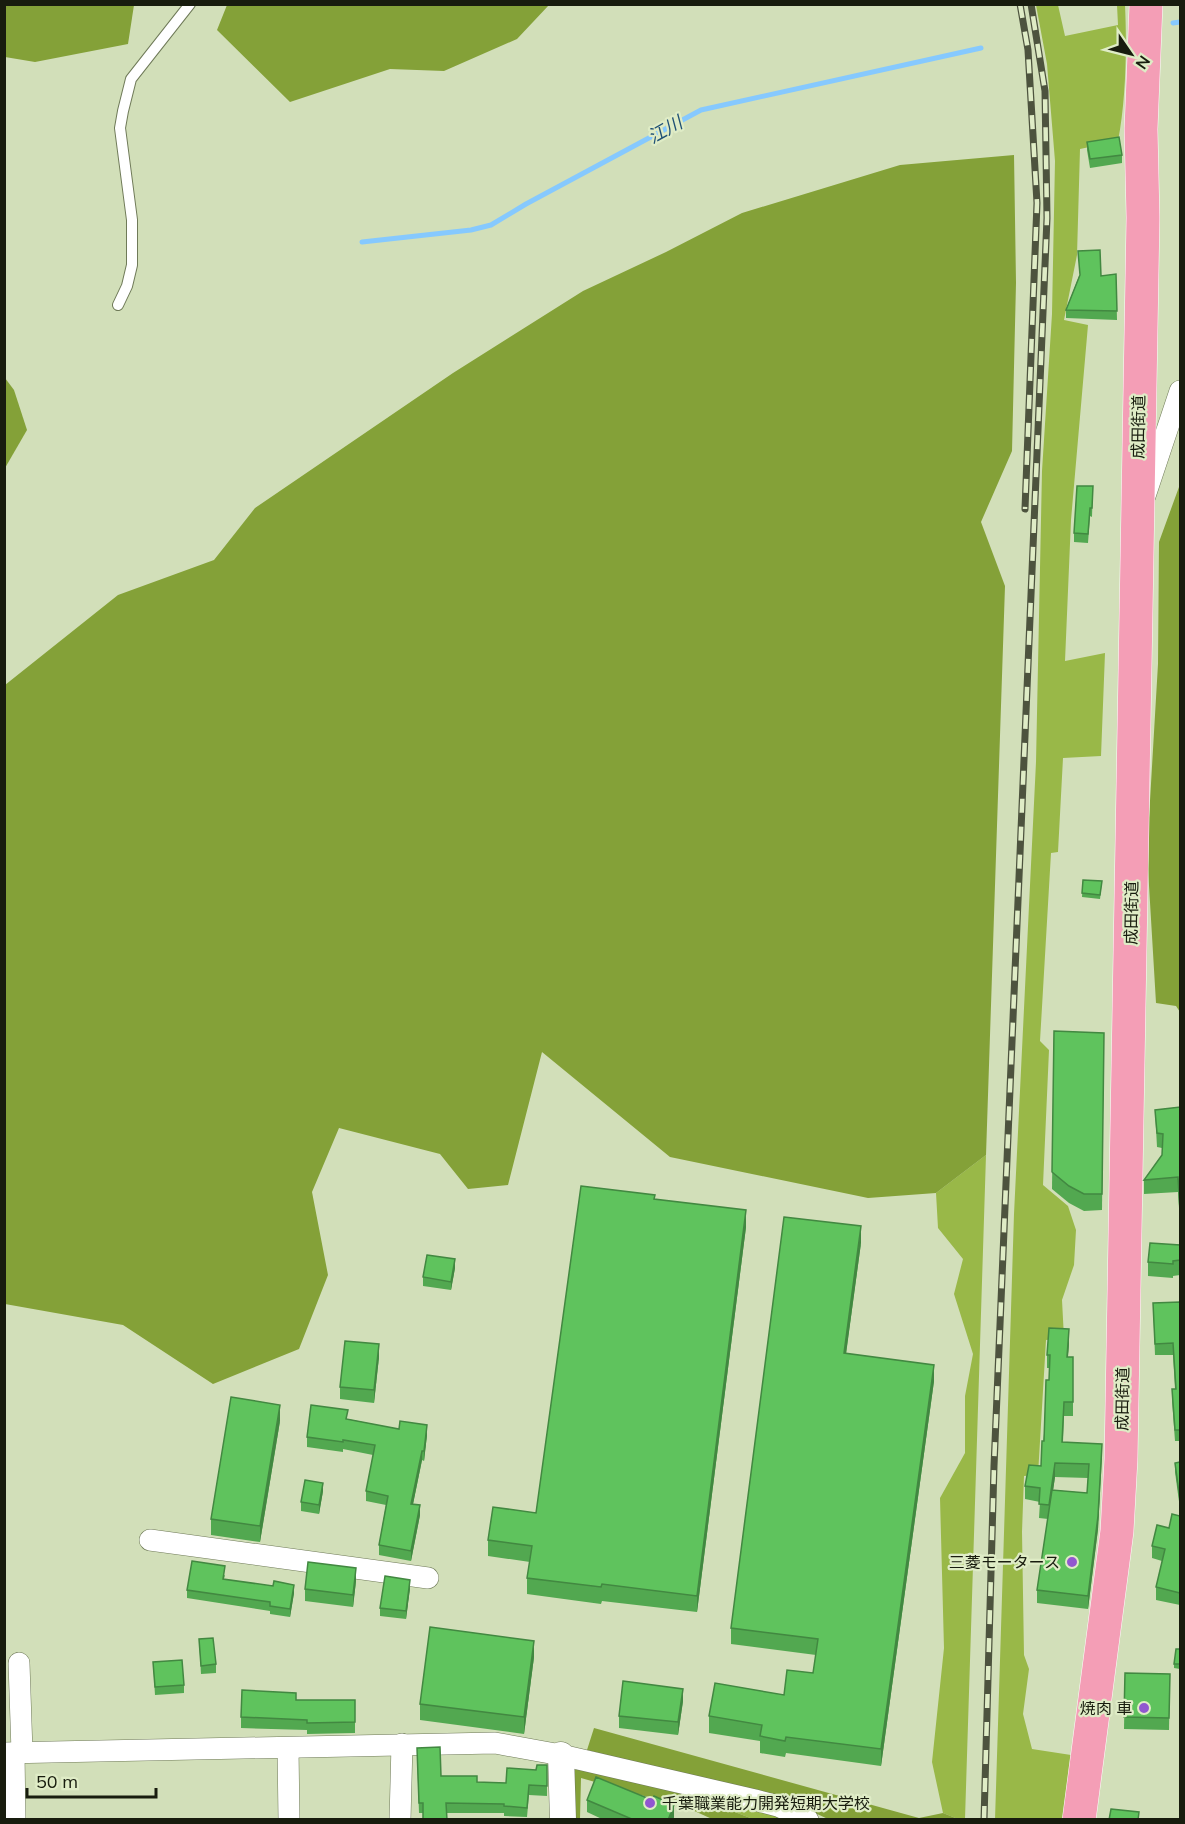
<svg xmlns="http://www.w3.org/2000/svg" width="1185" height="1824" viewBox="0 0 1185 1824" font-family="Mulish,'Noto Sans JP',sans-serif">
  <style>
    .green { fill: #99b848 }
    .forest { fill: #84a138 }
    .lines { fill: none; stroke-linecap: round; stroke-linejoin: round }
    .stream { stroke: #86c9fe; stroke-width: 5 }
    .service-casing { stroke: #6f7a58; stroke-width: 12 }
    .minor-casing { stroke: #6f7a58; stroke-width: 22 }
    .tertiary-casing { stroke: #6f7a58; stroke-width: 27 }
    .trunk-casing { stroke: #fff; stroke-width: 34 }
    .service { stroke: #fff; stroke-width: 10 }
    .minor { stroke: #fff; stroke-width: 21 }
    .tertiary { stroke: #fff; stroke-width: 26 }
    .trunk { stroke: #f49eb6; stroke-width: 33 }
    .rail-casing { stroke: #4d533e; stroke-width: 7 }
    .rail { stroke: #dfecc6; stroke-width: 4.5; stroke-dasharray: 14; stroke-linecap: butt }
    .wall { fill: #52a850; fill-rule: evenodd }
    .shaded-wall { fill: #428841 }
    .building { fill: #5fc35d; stroke: #428841; stroke-width: 1.5 }
    .poi-dot { fill: #9158d0; stroke: #dfecc6; stroke-width: 2 }
    .labels { text-anchor: middle; stroke-width: 4.5; stroke-linejoin: round; paint-order: stroke }
    .street-label { font-size: 16px; fill: #181c0e; stroke: #dfecc6 }
    .poi-label { font-size: 16px; fill: #181c0e; stroke: #dfecc6; text-anchor: end }
    .water-label { font-size: 18px; font-style: italic; fill: #205175; stroke: #dfecc6 }
  </style>
  <rect width="100%" height="100%" fill="#d2dfb9"/>
  <g class="green">
    <path d="M1036 5H1058L1065 36 1118 25 1117 5H1125C1127 47 1126 100 1118 141L1080 149 1077 255 1064 320 1088 325 1071 520 1065 661 1105 653 1101 756 1063 758 1058 852 1051 853 1040 1041 1049 1050 1043 1185 1068 1206 1076 1230 1074 1265 1062 1300 1064 1338 1046 1340 1038 1475 1024 1476 1022 1532 1024 1655 1029 1669 1023 1714 1032 1749 1071 1755 1064 1819 995 1820 1014 1214 1036 762 1042 471 1052 314 1055 161 1047 64Z"/>
    <polygon points="986,1155 965,1819 958,1819 943,1813 932,1762 944,1648 940,1498 965,1453 965,1396 973,1354 954,1294 963,1259 938,1228 936,1193"/>
    <polygon points="680,1791 777,1815 785,1819 753,1819"/>
  </g>
  <g class="forest">
    <polygon points="4,5 134,5 128,44 35,62 5,57"/>
    <polygon points="227,5 227,4 549,5 517,39 444,71 390,69 290,102 217,30"/>
    <polygon points="1014,155 1016,283 1012,451 981,522 1005,586 986,1155 936,1193 868,1198 670,1157 542,1052 508,1185 468,1189 440,1154 339,1128 312,1192 328,1275 299,1349 213,1384 123,1325 5,1304 5,685 118,595 214,560 255,508 453,373 583,291 666,252 742,213 900,165"/>
    <polygon points="5,378 14,390 27,430 5,468"/>
    <polygon points="1179,487 1180,487 1180,1012 1176,1006 1156,1003 1147,852 1158,664 1159,542"/>
    <polygon points="594,1728 919,1818 943,1813 958,1819 828,1819 791,1802 769,1796 587,1750"/>
    <polygon points="580,1766 680,1791 753,1819 712,1819 690,1809 581,1778 580,1819 572,1819 571,1773"/>
  </g>
  <g class="lines">
    <g class="stream">
      <polyline points="1173,23 1180,22"/>
      <polyline points="362,242 471,230 491,225 526,204 701,110 981,48"/>
    </g>
    <g class="service-casing">
      <polyline id="service" points="118,305 127,286 132,265 132,220 120,128 123,111 131,79 190,4"/>
    </g>
    <g class="minor-casing">
      <g id="minor">
        <polyline points="1145,496 1180,391"/>
        <polyline points="150,1540 428,1578"/>
        <polyline points="19,1663 22,1752"/>
        <polyline points="288,1748 289,1820"/>
        <polyline points="4,1753 495,1743 561,1755 755,1800 778,1806 808,1820"/>
        <polyline points="14,1753 15,1820"/>
        <polyline points="400,1820 402,1744"/>
      </g>
    </g>
    <g class="tertiary-casing">
      <polyline id="tertiary" points="561,1755 563,1820"/>
    </g>
    <g class="trunk-casing">
      <polyline id="trunk" points="1079,1820 1117,1531 1121,1459 1143,218 1141,129 1146,4"/>
    </g>
    <use href="#service" class="service"/>
    <use href="#minor" class="minor"/>
    <use href="#tertiary" class="tertiary"/>
    <use href="#trunk" class="trunk"/>
    <g class="rail-casing">
      <g id="rail">
        <polyline points="1020,4 1028,50 1037,203 1025,509"/>
        <polyline points="984,1820 994,1466 1047,218 1045,91 1031,4"/>
      </g>
    </g>
    <use href="#rail" class="rail"/>
  </g>
  <g class="wall">
    <polygon points="1087,142 1122,155 1122,163 1090,168 1087,150"/>
    <polygon points="1116,274 1117,320 1066,318 1066,310 1079,276 1101,276"/>
    <polygon points="1093,486 1092,517 1090,516 1088,543 1074,542 1074,533"/>
    <polygon points="1083,880 1102,881 1100,899 1082,897"/>
    <polygon points="1054,1031 1104,1033 1102,1210 1084,1211 1069,1203 1052,1189"/>
    <polygon points="1180,1107 1180,1224 1178,1192 1144,1194 1144,1180 1162,1155 1162,1148 1157,1147 1155,1110"/>
    <polygon points="655,1199 746,1227 697,1612 602,1601 601,1604 527,1594 527,1578 530,1562 488,1556 488,1540 536,1513"/>
    <polygon points="861,1243 846,1353 934,1381 881,1766 786,1753 785,1757 760,1753 760,1741 709,1733 709,1716 784,1695 813,1673 816,1655 731,1644 731,1628"/>
    <polygon points="1180,1245 1180,1275 1173,1276 1173,1278 1148,1276 1148,1262"/>
    <polygon points="455,1268 451,1290 423,1286 423,1277"/>
    <polygon points="1180,1302 1180,1441 1175,1441 1172,1400 1172,1389 1175,1389 1173,1355 1155,1355 1153,1303"/>
    <path d="M1069 1342 1068 1357H1073V1416H1064L1063 1442 1102 1457 1098 1529 1088 1609 1037 1603V1590L1048 1519 1039 1518 1040 1502 1025 1499V1486L1041 1466 1049 1380V1368H1047V1355ZM1055 1477 1088 1478 1087 1493 1053 1490Z"/>
    <polygon points="379,1357 374,1403 340,1399 340,1387"/>
    <polygon points="348,1419 427,1435 424,1461 422,1460 413,1504 420,1515 411,1561 379,1555 379,1545 386,1505 366,1501 366,1491 373,1455 343,1449 343,1452 307,1447 307,1437"/>
    <polygon points="280,1421 260,1542 211,1535 211,1519"/>
    <polygon points="1180,1462 1180,1509 1175,1472 1175,1463"/>
    <polygon points="323,1491 319,1514 301,1511 301,1502"/>
    <polygon points="1180,1516 1180,1605 1156,1600 1156,1587 1162,1561 1152,1558 1152,1546"/>
    <polygon points="225,1575 224,1579 294,1593 290,1617 270,1614 270,1611 187,1598 187,1590"/>
    <polygon points="356,1581 353,1607 305,1601 305,1589"/>
    <polygon points="410,1588 406,1619 380,1616 380,1608"/>
    <polygon points="199,1639 216,1664 216,1673 201,1674"/>
    <polygon points="1180,1649 1180,1669 1174,1668 1174,1664"/>
    <polygon points="534,1657 524,1734 420,1720 420,1704"/>
    <polygon points="153,1662 184,1685 184,1693 155,1695"/>
    <polygon points="1125,1673 1170,1674 1169,1730 1124,1729"/>
    <polygon points="296,1700 355,1700 355,1733 307,1734 307,1730 241,1728 241,1717"/>
    <polygon points="683,1701 678,1735 619,1728 619,1716"/>
    <polygon points="417,1757 441,1776 477,1782 506,1783 547,1765 547,1796 529,1795 527,1817 504,1816 504,1813 446,1813 447,1820 423,1820 423,1813 419,1813"/>
    <polygon points="587,1800 674,1817 673,1820 604,1820 587,1812"/>
  </g>
  <g class="shaded-wall">
    <polygon points="746,1210 746,1227 697,1612 697,1596"/>
    <polygon points="861,1226 861,1243 844,1369 844,1353"/>
    <polygon points="455,1259 455,1268 451,1290 451,1282"/>
    <polygon points="1069,1329 1069,1342 1067,1370 1067,1357"/>
    <polygon points="379,1344 379,1357 374,1403 374,1390"/>
    <polygon points="934,1365 934,1381 881,1766 881,1749"/>
    <polygon points="280,1405 280,1421 260,1542 260,1526"/>
    <polygon points="427,1425 427,1435 424,1461 424,1451"/>
    <polygon points="1102,1444 1098,1529 1088,1609 1088,1596"/>
    <polygon points="422,1451 422,1460 411,1514 411,1504"/>
    <polygon points="1055,1463 1055,1477 1049,1519 1049,1505"/>
    <polygon points="323,1483 323,1491 319,1514 319,1505"/>
    <polygon points="420,1505 420,1515 411,1561 411,1551"/>
    <polygon points="356,1568 356,1581 353,1607 353,1595"/>
    <polygon points="410,1580 410,1588 406,1619 406,1611"/>
    <polygon points="294,1585 294,1593 290,1617 290,1609"/>
    <polygon points="534,1641 534,1657 524,1734 524,1717"/>
    <polygon points="683,1689 683,1701 678,1735 678,1722"/>
    <polygon points="674,1805 674,1817 673,1820 668,1820"/>
  </g>
  <g class="building">
    <polygon points="1119,137 1122,155 1090,159 1087,142"/>
    <polygon points="1100,250 1101,276 1116,274 1117,311 1066,310 1080,275 1078,251"/>
    <polygon points="1077,486 1093,486 1092,508 1090,508 1088,534 1074,533"/>
    <polygon points="1083,880 1102,881 1100,895 1082,893"/>
    <polygon points="1054,1031 1104,1033 1102,1194 1084,1194 1069,1186 1052,1172"/>
    <polygon points="1180,1107 1180,1210 1178,1177 1144,1180 1162,1155 1163,1134 1157,1133 1155,1110"/>
    <polygon points="581,1186 655,1195 654,1199 746,1210 697,1596 602,1584 601,1587 527,1578 532,1546 488,1540 493,1507 536,1513"/>
    <polygon points="784,1217 861,1226 844,1353 934,1365 881,1749 786,1737 785,1741 760,1736 762,1725 709,1716 715,1683 784,1695 787,1670 813,1673 818,1639 731,1628"/>
    <polygon points="1150,1243 1180,1245 1180,1260 1173,1261 1173,1264 1148,1262"/>
    <polygon points="427,1255 455,1259 451,1282 423,1277"/>
    <polygon points="1180,1302 1180,1430 1175,1430 1172,1389 1176,1389 1173,1343 1155,1344 1153,1303"/>
    <polygon points="1049,1328 1069,1329 1067,1357 1073,1357 1073,1402 1064,1402 1062,1442 1102,1444 1098,1516 1088,1596 1037,1590 1052,1490 1087,1493 1089,1464 1055,1463 1049,1505 1039,1504 1040,1488 1025,1486 1029,1465 1041,1466 1042,1441 1044,1441 1046,1380 1049,1380 1050,1355 1047,1355"/>
    <polygon points="345,1341 379,1344 374,1390 340,1387"/>
    <polygon points="231,1397 280,1405 260,1526 211,1519"/>
    <polygon points="311,1405 348,1410 346,1419 399,1429 400,1421 427,1425 424,1451 422,1451 411,1504 420,1505 411,1551 379,1545 388,1496 366,1491 375,1445 343,1440 343,1442 307,1437"/>
    <polygon points="1180,1462 1180,1500 1175,1463"/>
    <polygon points="305,1480 323,1483 319,1505 301,1502"/>
    <polygon points="1172,1514 1180,1516 1180,1593 1156,1587 1165,1549 1152,1546 1157,1525 1169,1528"/>
    <polygon points="192,1561 225,1566 223,1579 273,1586 274,1581 294,1585 290,1609 270,1606 270,1602 187,1590"/>
    <polygon points="308,1562 356,1568 353,1595 305,1589"/>
    <polygon points="385,1576 410,1580 406,1611 380,1608"/>
    <polygon points="430,1627 534,1641 524,1717 420,1704"/>
    <polygon points="213,1638 216,1664 201,1666 199,1639"/>
    <polygon points="1176,1649 1180,1649 1180,1664 1174,1664"/>
    <polygon points="182,1660 184,1685 155,1687 153,1662"/>
    <polygon points="1125,1673 1170,1674 1169,1718 1124,1717"/>
    <polygon points="623,1681 683,1689 678,1722 619,1716"/>
    <polygon points="242,1690 296,1693 296,1700 355,1700 355,1722 307,1723 307,1720 241,1717"/>
    <polygon points="440,1747 441,1776 477,1776 477,1782 506,1783 507,1768 536,1770 537,1765 547,1765 547,1786 529,1785 527,1808 504,1806 504,1804 446,1803 447,1820 423,1820 423,1803 419,1803 417,1748"/>
    <polygon points="596,1777 652,1800 654,1796 674,1805 668,1820 634,1820 587,1800"/>
    <polygon points="1111,1809 1139,1812 1138,1820 1109,1820"/>
  </g>
  <g class="poi-dot">
    <circle cx="1072" cy="1562" r="6"/>
    <circle cx="1144" cy="1708" r="6"/>
    <circle cx="650" cy="1803" r="6"/>
  </g>
  <g class="labels">
    <g class="street-label">
      <text transform="translate(1138 427) rotate(-89)" y="6">成田街道</text>
      <text transform="translate(1131 913) rotate(-89)" y="6">成田街道</text>
      <text transform="translate(1122 1399) rotate(-89)" y="6">成田街道</text>
    </g>
    <g class="poi-label">
      <text x="1060" y="1568">三菱モータース</text>
      <text x="1132" y="1714">焼肉 車</text>
      <text x="662" y="1809" text-anchor="start">千葉職業能力開発短期大学校</text>
    </g>
    <g class="water-label">
      <text transform="translate(665 130) rotate(-29)" y="6">江川</text>
    </g>
  </g>
  <rect width="1185" height="1824" fill="none" stroke="#181c0e" stroke-width="12"/>
  <g transform="translate(1131 54) rotate(125)" stroke="#dfecc6" stroke-width="4.5" paint-order="stroke">
  <path d="M0-4.5L10 22L0 15L-10 22Z" fill="#181c0e"/>
  <text y="-9" font-size="16" font-weight="bold" text-anchor="middle" fill="#181c0e">N</text>
  </g>
  <path d="M27 1788v9h129v-9" fill="none" stroke="#181c0e" stroke-width="3"/>
  <text x="36" y="1788" font-size="18" fill="#181c0e" stroke="#dfecc6" stroke-width="4.5" paint-order="stroke">50 m</text>
</svg>
